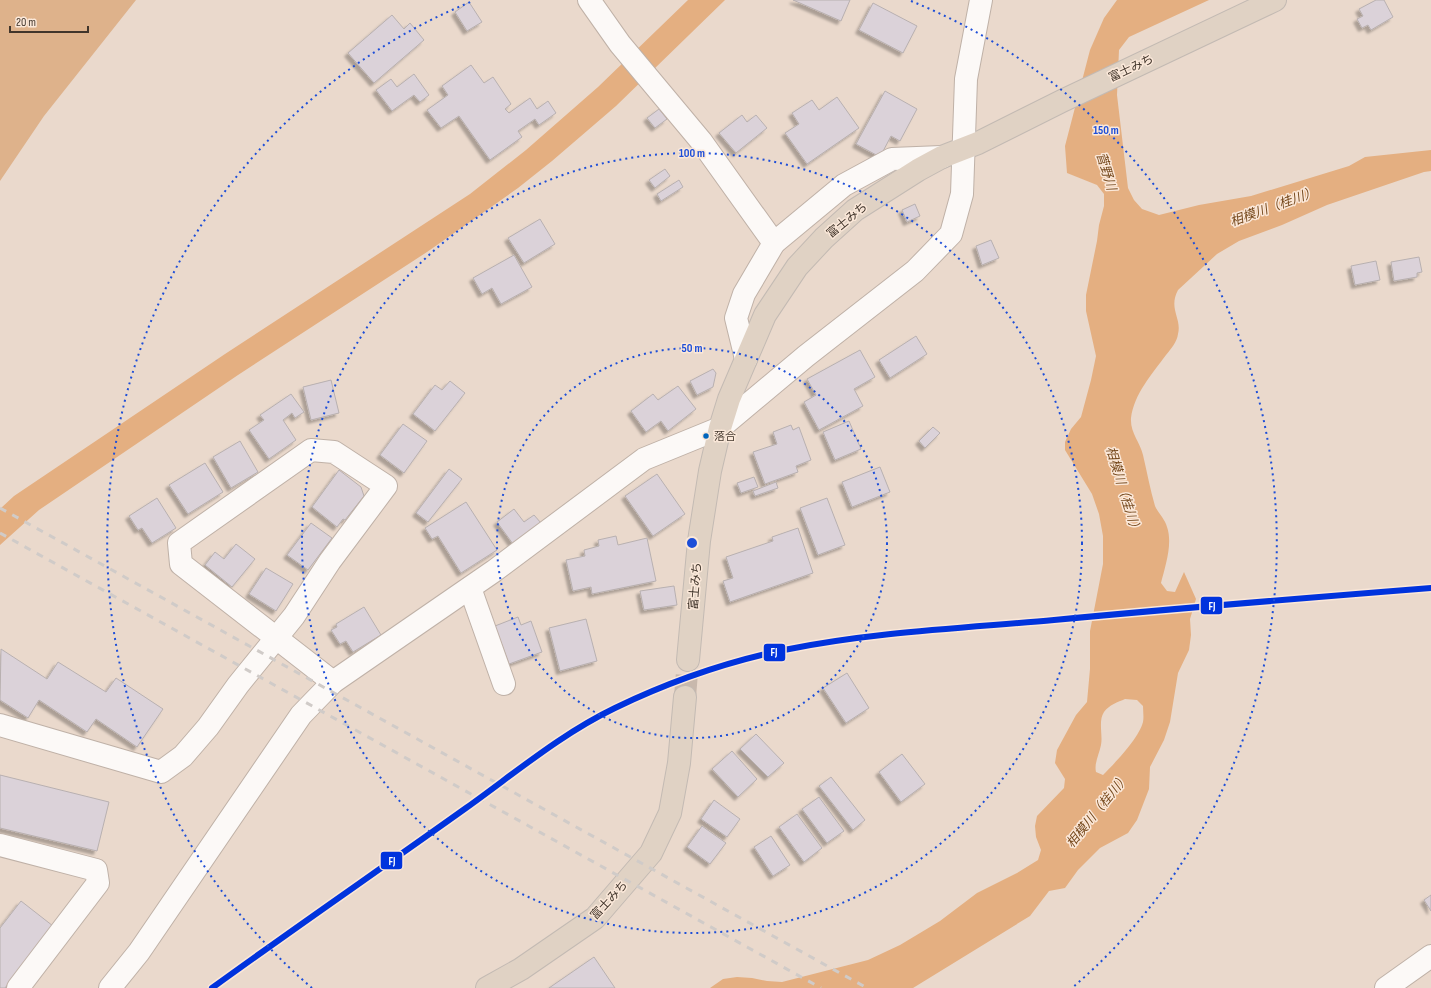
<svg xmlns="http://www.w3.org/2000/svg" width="1431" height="988" viewBox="0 0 1431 988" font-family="'Sofia Sans Condensed','Noto Sans JP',sans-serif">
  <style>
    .forest { fill: #deb28b }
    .water { fill: #e4af81; fill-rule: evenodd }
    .building { fill: #dbd2d9; stroke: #b8b0b0; filter: url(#shadow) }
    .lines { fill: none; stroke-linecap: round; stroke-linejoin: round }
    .highway-tunnel { stroke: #c8b8ac; stroke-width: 22; stroke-dasharray: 22 11; stroke-linecap: butt }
    .minor-casing { stroke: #bfb1a7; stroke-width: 24 }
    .highway-casing { stroke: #c3bab3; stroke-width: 24 }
    .minor { stroke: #fcf9f7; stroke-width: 22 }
    .highway { stroke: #e0d2c4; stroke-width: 22 }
    .rail { stroke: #d0cbc8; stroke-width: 3; stroke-dasharray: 7 7; stroke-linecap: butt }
    .rail-1-casing { stroke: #fbe8d9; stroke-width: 9 }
    .rail-1 { stroke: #03d; stroke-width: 6 }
    .ring { fill: none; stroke: #1d4ed8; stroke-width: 2; stroke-dasharray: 2 4 }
    .bus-dot { fill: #0065bd; stroke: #fbe8d9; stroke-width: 1.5 }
    .labels { text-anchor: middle; stroke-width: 3; stroke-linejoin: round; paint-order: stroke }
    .bus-label { font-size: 11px; fill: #41352b; stroke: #fbe8d9; text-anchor: start }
    .street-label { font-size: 12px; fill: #41352b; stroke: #fbe8d9 }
    .water-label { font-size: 13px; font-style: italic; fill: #76491d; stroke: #fbe8d9 }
    .centre { fill: #1d4ed8; stroke: #fbe8d9; stroke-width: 2 }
    .ring-label { font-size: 12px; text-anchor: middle; font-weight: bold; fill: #1d4ed8; stroke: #fbe8d9; stroke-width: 3; stroke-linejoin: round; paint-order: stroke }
    .line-badge { stroke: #fbe8d9; stroke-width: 1.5 }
    .badge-label { font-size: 11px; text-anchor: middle; font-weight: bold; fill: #fff }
  </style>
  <defs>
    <filter id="shadow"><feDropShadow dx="-3.5" dy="3.5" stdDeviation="1" flood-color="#0004"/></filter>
  </defs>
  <rect width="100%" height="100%" fill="#ead9cc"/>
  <polygon class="forest" points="0,0 136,0 44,116 0,181"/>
  <g class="water">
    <polygon points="688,0 725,0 616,106 552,161 518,188 427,252 238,375 39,510 0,545 0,509 14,496 225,354 470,194 526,150 598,87"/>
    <path d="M1117 0H1209L1129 37 1119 50 1117 95 1128 188 1134 200 1142 209 1159 215 1199 205 1251 196 1349 166 1365 157 1431 150V171L1424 172 1327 205 1282 225 1239 241 1217 254 1178 290C1168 309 1182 318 1178 334 1177 342 1171 349 1166 355 1152 374 1134 394 1131 418 1130 433 1140 442 1143 455 1147 472 1150 489 1155 506 1158 513 1165 519 1167 527 1173 544 1165 567 1161 583L1167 591 1175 592 1184 572 1196 599 1190 619 1191 635 1189 650 1178 673 1170 722 1164 740 1150 767 1149 789 1137 820 1128 833 1100 848 1078 870 1065 888 1049 891 1030 916 913 988H710L723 979 737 977 752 978 767 981 782 982 868 960 900 945 940 921 977 893 1017 873 1038 860 1041 850 1036 837 1035 826 1037 816 1064 788 1065 779 1055 763 1057 750 1076 715 1087 702 1090 669V631L1103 564V536L1099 514 1092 494 1065 450V442L1071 429 1081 417 1091 380 1096 356 1086 311V295L1097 241 1099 225 1104 206V194L1097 185 1067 173 1065 146 1090 50 1104 18ZM1125 699 1137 700 1143 706C1143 711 1144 717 1143 722 1139 738 1115 763 1103 775L1096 772C1094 763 1099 755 1101 745 1103 735 1098 721 1104 712 1109 705 1118 702 1125 699Z"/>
  </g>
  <g class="building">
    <polygon points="793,0 850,0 841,21"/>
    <polygon points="1376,0 1384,0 1393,17 1371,30 1368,25 1362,28 1357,19 1363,16 1359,9"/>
    <polygon points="469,2 482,22 467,31 455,12"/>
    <polygon points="873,3 917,26 903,53 859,30"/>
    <polygon points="392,15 404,29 410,23 424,40 374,83 348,53"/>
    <polygon points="471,65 484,83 493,77 511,104 505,109 509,113 530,98 537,109 548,101 556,113 539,125 535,119 518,131 522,137 490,160 459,116 441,128 427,110 448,95 442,86"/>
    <polygon points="414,74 429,95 420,102 414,95 392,111 376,90 391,79 397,87"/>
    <polygon points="885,91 917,109 900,141 891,136 880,157 856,144"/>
    <polygon points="837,97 859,128 807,164 785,133 799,124 792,113 812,100 819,110"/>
    <polygon points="659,109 667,119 655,128 647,118"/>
    <polygon points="742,115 747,122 756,115 767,128 736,153 719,133"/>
    <polygon points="665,169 670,176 655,188 649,180"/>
    <polygon points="679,180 683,187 661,201 657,194"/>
    <polygon points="915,204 920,216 907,222 902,210"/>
    <polygon points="540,219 555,244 524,263 508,238"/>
    <polygon points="991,240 999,258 982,265 976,246"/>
    <polygon points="514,255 532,287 501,304 492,288 482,294 473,278"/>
    <polygon points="1419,257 1422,272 1417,273 1417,277 1394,281 1391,262"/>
    <polygon points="1376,261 1380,280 1355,285 1351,266"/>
    <polygon points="916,336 927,354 890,378 879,360"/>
    <polygon points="860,350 875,377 854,389 863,406 819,430 804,402 816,395 807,379"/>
    <polygon points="713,369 716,373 713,387 697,395 690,381"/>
    <polygon points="331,380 339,413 311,420 303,387"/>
    <polygon points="450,381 465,393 435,431 413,414 435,385 442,390"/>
    <polygon points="678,386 696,409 668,431 661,421 646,432 631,411 653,394 658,400"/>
    <polygon points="291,394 304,412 295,418 292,413 283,420 296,440 269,459 249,430 264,420 260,415"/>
    <polygon points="849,421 861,449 835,460 823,432"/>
    <polygon points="403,424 427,441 404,473 380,455"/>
    <polygon points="791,425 793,430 799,427 811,460 796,466 798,472 765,484 753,452 777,444 773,432"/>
    <polygon points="933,427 940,433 925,448 919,441"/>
    <polygon points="240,441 258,472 231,488 213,457"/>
    <polygon points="205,463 223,492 188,514 169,485"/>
    <polygon points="880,467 890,492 852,507 842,482"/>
    <polygon points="449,469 462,479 428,522 416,513"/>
    <polygon points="339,470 361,487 364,496 345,520 343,519 337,527 312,507"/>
    <polygon points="657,474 685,514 653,536 625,496"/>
    <polygon points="754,477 758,487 741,493 737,483"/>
    <polygon points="776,482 778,488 755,496 753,491"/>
    <polygon points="157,498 176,528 152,543 142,528 138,530 129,516"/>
    <polygon points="827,498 845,545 818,555 800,508"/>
    <polygon points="466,502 497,550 461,573 438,536 432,539 425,528"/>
    <polygon points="514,509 524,522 534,515 541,523 513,544 497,522"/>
    <polygon points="311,523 332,538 308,570 287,555"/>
    <polygon points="798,528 813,573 730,602 723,581 733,578 726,557 773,541 772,537"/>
    <polygon points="616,536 618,545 647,538 656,581 592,594 591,587 573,591 566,560 585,556 584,550 599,546 598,540"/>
    <polygon points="236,544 255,559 232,587 205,565 215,552 224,559"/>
    <polygon points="266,568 293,584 276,611 249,594"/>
    <polygon points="674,586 677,605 644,610 640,591"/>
    <polygon points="364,607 381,635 353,652 346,641 340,644 331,630 337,627 336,624"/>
    <polygon points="518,617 521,625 531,621 542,652 509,664 495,626"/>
    <polygon points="586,619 597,661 560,671 549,628"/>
    <polygon points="1,649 47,679 58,662 106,692 116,678 163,709 137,747 96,719 87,732 39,700 28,718 0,700"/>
    <polygon points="847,673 869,708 846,723 823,688"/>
    <polygon points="756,734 784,763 768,777 740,749"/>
    <polygon points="732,751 757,779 738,797 712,769"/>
    <polygon points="902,754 925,784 901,802 879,772"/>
    <polygon points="0,775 109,802 97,851 0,828"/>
    <polygon points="831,777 865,820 853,830 819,786"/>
    <polygon points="819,797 844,831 827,843 802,809"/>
    <polygon points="714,800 740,819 727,837 701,819"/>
    <polygon points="797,814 822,848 804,862 779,827"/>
    <polygon points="702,826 726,843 710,864 687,847"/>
    <polygon points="771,836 790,865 773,876 754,847"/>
    <polygon points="1431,895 1431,911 1424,900"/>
    <polygon points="21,901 53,926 5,988 0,988 0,928"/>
    <polygon points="594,957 615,988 549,988"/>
  </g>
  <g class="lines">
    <polyline class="highway-tunnel" points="685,697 688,660"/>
    <g class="minor-casing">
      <g id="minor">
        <polyline points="589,0 620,44 701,141 774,243 844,185 892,159 942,157"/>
        <polyline points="746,359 736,318 744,294 774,243"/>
        <polyline points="470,588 504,684"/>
        <polyline points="0,725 161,772 183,756 208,727 238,685 294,616 330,561 386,486 334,452 311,450 179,543 181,564 333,682"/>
        <polyline points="0,845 96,870 98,883 18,988"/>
        <polyline points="110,988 139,952 301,715 333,682 494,571 644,459 720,428 806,356 915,271 951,234 962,194 966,79 981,0"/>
        <polyline points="1386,988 1431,956"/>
      </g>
    </g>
    <g class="highway-casing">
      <g id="highway">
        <polyline points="688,660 699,541 710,471 720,428 729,399 765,315 797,267 824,238 855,210 918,170 942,157 978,143 1062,101 1275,0"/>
        <polyline points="487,988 521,969 595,918 651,853 670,813 679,763 685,697"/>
      </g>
    </g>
    <use href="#minor" class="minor"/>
    <use href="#highway" class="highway"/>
    <g class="rail">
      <polyline points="0,508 867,988"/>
      <polyline points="0,533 821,988"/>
    </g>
    <g class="rail-1-casing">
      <path id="rail-1" d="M212 988C296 927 382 868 466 808 515 773 561 734 615 708 669 682 726 662 784 650 873 632 964 628 1054 620 1180 608 1305 598 1431 588"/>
    </g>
    <use href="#rail-1" class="rail-1"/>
  </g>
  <g class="ring">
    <circle cx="692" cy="543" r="195"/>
    <circle cx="692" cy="543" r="390"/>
    <path d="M312 988A585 585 0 0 1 473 1M911 1A585 585 0 0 1 1072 988"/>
  </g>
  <circle class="bus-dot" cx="706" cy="436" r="3.5"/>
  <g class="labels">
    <g class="bus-label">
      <text x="714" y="440">落合</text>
    </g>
    <g class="street-label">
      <text transform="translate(1131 68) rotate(-25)" y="4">富士みち</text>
      <text transform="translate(847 220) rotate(-39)" y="4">富士みち</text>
      <text transform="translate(695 586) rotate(-85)" y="4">富士みち</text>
      <text transform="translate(609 900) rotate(-47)" y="4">富士みち</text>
    </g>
    <g class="water-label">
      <text transform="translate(1107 171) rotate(73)" y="5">菅野川</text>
      <text transform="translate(1273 206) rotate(-20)" y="5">相模川（桂川）</text>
      <text transform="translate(1124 490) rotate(73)" y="5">相模川（桂川）</text>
      <text transform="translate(1097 810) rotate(-51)" y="5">相模川（桂川）</text>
    </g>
  </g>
  <circle cx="692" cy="543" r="6" class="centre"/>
  <g class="ring-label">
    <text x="1106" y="134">150 m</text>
    <text x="692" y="157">100 m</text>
    <text x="692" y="352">50 m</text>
  </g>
  <g class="line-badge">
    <rect x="1200" y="596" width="23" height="19" rx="4" fill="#03d"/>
    <rect x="763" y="643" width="23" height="19" rx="4" fill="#03d"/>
    <rect x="380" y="851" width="23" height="19" rx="4" fill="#03d"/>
  </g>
  <g class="badge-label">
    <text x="1212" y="610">FJ</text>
    <text x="774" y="656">FJ</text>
    <text x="392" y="865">FJ</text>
  </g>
  <path d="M10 26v6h78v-6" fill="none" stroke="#41352b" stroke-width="2"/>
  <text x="16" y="26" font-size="12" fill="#41352b" stroke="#fbe8d9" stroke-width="3" paint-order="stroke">20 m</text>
</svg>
